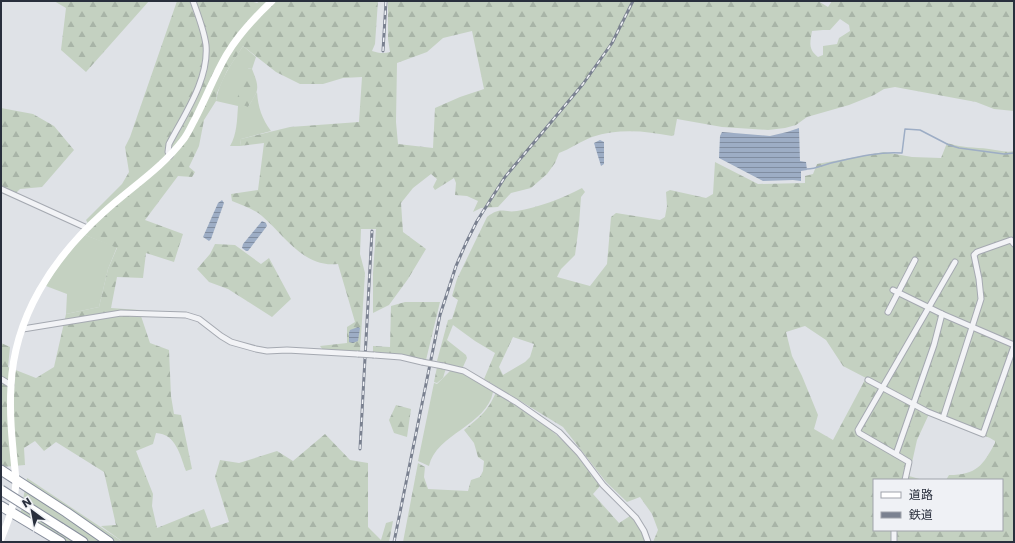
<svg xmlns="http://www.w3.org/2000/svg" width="1015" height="543" viewBox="0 0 1015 543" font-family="Poppins,'Noto Sans JP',sans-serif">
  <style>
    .grass { fill: #c4d1c1 }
    .forest { fill: url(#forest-firs); fill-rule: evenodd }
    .water { fill: url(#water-rules) }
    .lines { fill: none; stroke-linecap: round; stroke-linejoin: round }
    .stream { stroke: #9dadc5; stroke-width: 1.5 }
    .street-casing { stroke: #a5a9b1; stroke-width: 7 }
    .highway-casing { stroke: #888f9d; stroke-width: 11 }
    .street { stroke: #f2f3f6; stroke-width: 5 }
    .secondary { stroke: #fff; stroke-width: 7 }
    .highway { stroke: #fff; stroke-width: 9 }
    .rail-casing { stroke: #7a8190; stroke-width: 3 }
    .rail { stroke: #eff1f5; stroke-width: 1.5; stroke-dasharray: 4.5; stroke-linecap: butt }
    .street-bridge-casing { stroke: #a5a9b1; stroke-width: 7; stroke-linecap: butt }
    .highway-bridge-casing { stroke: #888f9d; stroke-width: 11; stroke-linecap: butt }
    .street-bridge { stroke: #f2f3f6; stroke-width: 5 }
    .highway-bridge { stroke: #fff; stroke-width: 9 }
  </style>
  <defs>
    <pattern id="forest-firs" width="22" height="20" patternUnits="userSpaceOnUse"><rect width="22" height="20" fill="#c4d1c1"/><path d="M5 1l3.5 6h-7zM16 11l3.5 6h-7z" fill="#a8b4a7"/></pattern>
    <pattern id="water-rules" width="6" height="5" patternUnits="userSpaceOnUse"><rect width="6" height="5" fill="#9dadc5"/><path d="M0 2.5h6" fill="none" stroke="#808da1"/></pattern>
  </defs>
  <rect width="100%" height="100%" fill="#dfe2e7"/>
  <g class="grass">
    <path d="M243 46 256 57 252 69 248 68V107L257 92C258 107 262 119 271 131L241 139 240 146H230C237 134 237 120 238 106L216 101C219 81 232 63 243 46Z"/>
    <path d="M85 235 117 247 108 269 99 307 66 314 67 294 46 286C57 267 69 251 85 235Z"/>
    <path d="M452 369 463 372 493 392C487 425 436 434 429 466L418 461 434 383 437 384Z"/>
    <polygon points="27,478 123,542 51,542 19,522"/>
  </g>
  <g class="forest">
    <polygon points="54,1 149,1 86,72 61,50 66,8"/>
    <path d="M177 1H251L257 3 260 1H378L375 44 372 51C378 53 384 54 390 52L388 39V1H818L828 7 832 1H1014V111L994 109 976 102 895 87 884 89 874 95 849 105 807 117 796 125 785 128 768 130 722 127 677 119 674 135 672 136C646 131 619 128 592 137 581 141 570 149 559 153L555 163 547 174 531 188 511 193 498 207 481 208 473 212 478 201 467 196 455 195 456 183 454 178 435 190 433 187 437 179 431 174 413 188 401 203 403 232 426 249 408 279 389 305 373 313V273L376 229H361L360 254 365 273 360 352 323 350 320 346 347 343V327L355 322 338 264C304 268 285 236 262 216 254 209 241 205 232 201L231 194 258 190 264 143 240 146 241 139 290 127 359 122 362 77 343 78 323 84H300L276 72 243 46 227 71 217 93 216 101 204 120 199 146 189 167 195 172 192 177 178 176 145 220 183 234 174 262 146 253 143 278 117 277 111 308 139 310 150 343 169 350 171 396 174 414 181 415 192 469 186 471C180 455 176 434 156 433L153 444 136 451 153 494 152 506 157 528 204 509 211 528 229 522 215 477 220 460 239 463 277 451 293 461 325 434 350 460 368 463V527L381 540 386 523 393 521 389 542H123L101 526 116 525 104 472 56 442 44 451 35 441 24 448 25 465 2 467 1 454V343L10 347 8 367 36 378 54 367 66 314 99 307 108 269 117 248 85 235 91 229 86 220 122 184 129 172 125 147 130 137ZM840 19 849 25 850 31 839 38 837 44 823 46V55L818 57C808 49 810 43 812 31L823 30H830ZM472 31 484 89 460 97 435 108 433 148 398 144 396 122 397 63 427 52 443 38Z"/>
    <path d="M247 68 252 69C260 89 259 90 248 107L236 102Z"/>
    <polygon points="1,108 33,114 54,126 74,150 42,187 20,189 16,193 1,187"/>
    <path d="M947 143C962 148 974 147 989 149 997 150 1006 153 1014 151V542H653L658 530 652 514 640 497 627 502 606 482 563 427 484 379 495 353 475 341 453 325 447 340 466 355 467 358 463 367H454L437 361 448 320 452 319 458 300 452 296 457 279 487 217C502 206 502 213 517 211 537 208 563 198 582 188L585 192 581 197 579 225 575 255 561 269 557 277 590 286 607 264 611 217 616 213 660 220 665 217 667 206 666 192 670 190 706 198 713 194 715 162 758 184 805 183V176L813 174 817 164 884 152 912 157 941 158ZM805 326 826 340 843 366 866 378 833 440 814 429 818 415 802 376 792 356 786 332ZM513 337 534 344 530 357 525 362 503 375 499 367ZM929 414 990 438 995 441V443C983 465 977 475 949 475L946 480H1002V530H874V480H923L909 476 917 440Z"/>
    <polygon points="215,244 235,245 261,264 269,258 291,299 272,317 228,289 209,282 197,269 210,254"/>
    <polygon points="405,302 440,302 426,360 399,354 373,352 373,346 390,347 391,306"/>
    <polygon points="437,367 446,368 443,378 437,383 434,382"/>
    <path d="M496 392 550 429 575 452 600 486 593 494 619 523 630 516 639 526 646 542H403L418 463 425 467 424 477 428 489 468 491 471 480 480 477 483 471 484 461 478 457 474 443 464 430C480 417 488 411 496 392Z"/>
    <polygon points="396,405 411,409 407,437 394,433 389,420"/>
  </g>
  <g class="water">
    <polygon points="799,128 800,161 806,162 807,170 801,171 801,181 793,180 763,181 719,158 720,136 722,132 770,136 787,132"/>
    <polygon points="600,140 604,142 604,164 601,166 594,143"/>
    <polygon points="222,200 224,203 211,239 209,241 203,237 218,203"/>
    <polygon points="262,221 266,223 267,226 248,251 246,251 242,248 243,244"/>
    <polygon points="358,327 360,328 358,341 353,343 349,342 349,333 350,330"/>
  </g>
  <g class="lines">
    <path class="stream" d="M807 169C815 169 823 165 831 163 853 158 879 151 902 153L905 129 920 130 949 145 959 148 1004 154 1014 153"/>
    <g class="street-casing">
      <g id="street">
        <path d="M170 156 168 152 169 144C184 115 209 80 206 45 204 30 198 15 193 1"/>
        <polyline points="1,189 87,228"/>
        <polyline points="893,290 942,314 1014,345"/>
        <polyline points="888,312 915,260"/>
        <polyline points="23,329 121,313 186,315 199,319 221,336 231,342 256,349 267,351 287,350 358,354"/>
        <polyline points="374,355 401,357 422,362"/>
        <polyline points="443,366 464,371 469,374 516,402 559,432 579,453 603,485 636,518 644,531 648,542"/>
        <polyline points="1,379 11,385"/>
        <polyline points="868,380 928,412 983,434 1014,346"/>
        <polyline points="943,418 981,299 979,279 974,255 977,252 1011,240 1014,244"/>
        <polyline points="896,454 934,345 942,314"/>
        <polyline points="905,480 909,462 859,433 858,430 955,262"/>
        <polyline points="894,530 894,542"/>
      </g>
    </g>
    <g class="highway-casing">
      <g id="highway">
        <polyline points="1,470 66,512 109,542"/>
        <polyline points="1,506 61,542"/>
        <polyline points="61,528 83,542"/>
      </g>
    </g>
    <use href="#street" class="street"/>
    <path class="secondary" d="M1 539C10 517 15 503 16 480 13 449 9 418 11 386 14 317 53 258 103 213 130 188 161 169 183 140 188 134 191 126 195 119 206 98 215 74 227 54 239 34 255 17 272 1"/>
    <use href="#highway" class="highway"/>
    <g class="rail-casing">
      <g id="rail">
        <polyline points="383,51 386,1"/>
        <polyline points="360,449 372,231"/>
        <polyline points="394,542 440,315 456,266 466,243 477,221 505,177 583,84 612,43 633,1"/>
      </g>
    </g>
    <use href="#rail" class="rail"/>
    <g class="street-bridge-casing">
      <g id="street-bridge">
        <polyline points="358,354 374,355"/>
        <polyline points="422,362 443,366"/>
      </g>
    </g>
    <g class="highway-bridge-casing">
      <polyline id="highway-bridge" points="1,490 61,528"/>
    </g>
    <use href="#street-bridge" class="street-bridge"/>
    <use href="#highway-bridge" class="highway-bridge"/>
  </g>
  <rect width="1015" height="543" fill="none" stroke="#292f3d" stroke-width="4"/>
  <rect x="873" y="479" width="130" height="52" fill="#eff1f5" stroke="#a0a3ab"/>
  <rect x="881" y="492" width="20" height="6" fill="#ffffff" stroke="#a0a3ab"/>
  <text x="909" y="499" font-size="12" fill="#292f3d">道路</text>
  <rect x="881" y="512" width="20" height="6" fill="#7a8190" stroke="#a0a3ab"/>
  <text x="909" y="519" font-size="12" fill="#292f3d">鉄道</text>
  <g transform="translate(32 511) rotate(328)" stroke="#eff1f5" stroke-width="3" paint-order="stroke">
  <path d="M0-3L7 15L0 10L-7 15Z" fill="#292f3d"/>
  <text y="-6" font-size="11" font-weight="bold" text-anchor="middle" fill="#292f3d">N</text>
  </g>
</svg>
